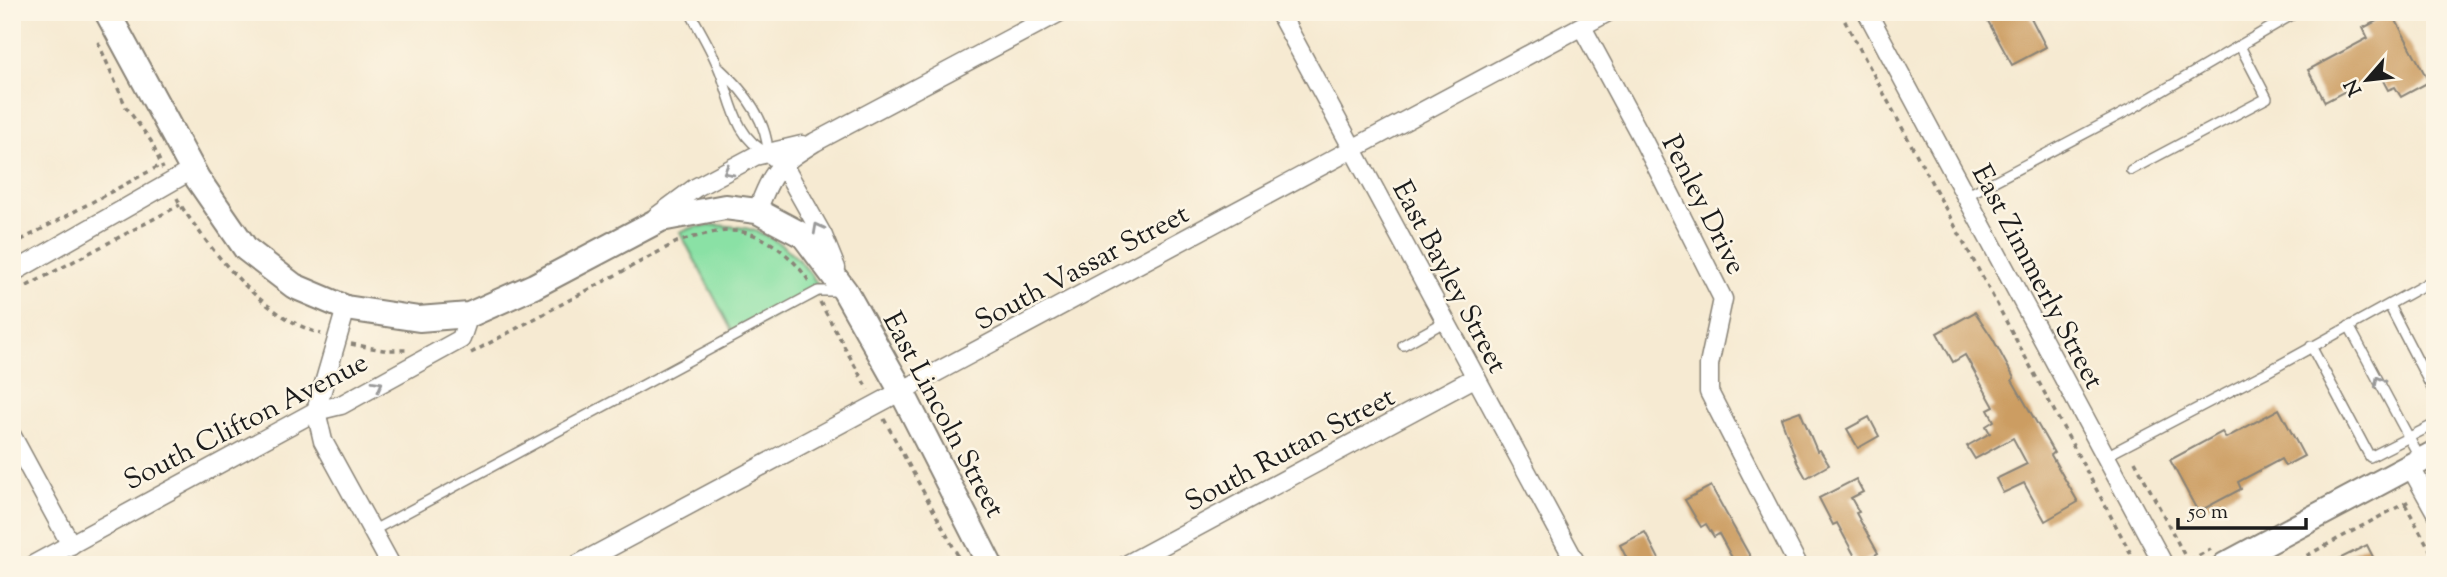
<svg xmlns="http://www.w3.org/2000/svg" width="2447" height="577" viewBox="0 0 2447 577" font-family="'Sorts Mill Goudy',serif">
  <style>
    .green { fill: #8ae1a5; stroke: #537e60; stroke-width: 2 }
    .building { fill: #cc9d62 }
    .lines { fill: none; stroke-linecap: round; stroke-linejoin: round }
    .lane-casing { stroke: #898377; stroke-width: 12 }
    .street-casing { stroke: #898377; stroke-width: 21 }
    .secondary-casing { stroke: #898377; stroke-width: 28 }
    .path { stroke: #898377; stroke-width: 3.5; stroke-dasharray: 5 5; stroke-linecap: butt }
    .lane { stroke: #fff; stroke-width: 9 }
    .street { stroke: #fff; stroke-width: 18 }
    .secondary { stroke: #fff; stroke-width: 24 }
    .oneway { stroke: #999 }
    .labels { text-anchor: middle; stroke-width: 5; stroke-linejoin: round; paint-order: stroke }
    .street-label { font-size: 28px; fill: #1c1c1c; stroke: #fcf5e5 }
  </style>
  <rect width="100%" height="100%" fill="#fcf5e5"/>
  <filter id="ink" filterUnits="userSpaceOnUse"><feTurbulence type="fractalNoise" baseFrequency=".0143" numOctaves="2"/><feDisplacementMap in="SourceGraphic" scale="14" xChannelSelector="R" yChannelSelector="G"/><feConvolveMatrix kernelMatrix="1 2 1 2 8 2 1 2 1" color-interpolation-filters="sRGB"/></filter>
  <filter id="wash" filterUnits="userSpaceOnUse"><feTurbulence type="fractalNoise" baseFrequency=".00686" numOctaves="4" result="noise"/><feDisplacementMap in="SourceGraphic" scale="28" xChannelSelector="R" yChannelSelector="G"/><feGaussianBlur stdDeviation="1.57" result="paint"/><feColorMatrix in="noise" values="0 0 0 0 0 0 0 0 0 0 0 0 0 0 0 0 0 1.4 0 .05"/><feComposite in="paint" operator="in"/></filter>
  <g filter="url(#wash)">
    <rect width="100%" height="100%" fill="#f6ead2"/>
    <path class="green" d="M716 225C726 226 738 226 749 229 781 238 805 263 822 291L735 337 680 232 695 227Z"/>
    <g id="blocks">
      <g class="building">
        <polygon points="1983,12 2028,12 2046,47 2012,65"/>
        <polygon points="2392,13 2429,82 2401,97 2395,87 2388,90 2379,73 2325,102 2308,70 2368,38 2363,28"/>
        <polygon points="1975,312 1993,339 2014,378 2012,380 2054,453 2051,455 2078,502 2045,521 2024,483 2003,493 1996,479 2027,464 2013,438 1975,459 1967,446 1990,433 1986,426 1994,421 1988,410 1994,407 1965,355 1953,362 1937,333"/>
        <polygon points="2279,409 2304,456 2285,466 2281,459 2238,482 2241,489 2198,512 2170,460 2222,432 2226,438"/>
        <polygon points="1800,411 1817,451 1820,450 1829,465 1806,478 1797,462 1781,418"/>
        <polygon points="1869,417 1879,436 1858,448 1847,429"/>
        <polygon points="1856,479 1863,492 1851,498 1859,512 1856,513 1878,553 1859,564 1837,523 1833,525 1819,498"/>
        <polygon points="1711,486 1733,526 1755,565 1736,565 1719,534 1714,537 1706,524 1701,527 1685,500"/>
        <polygon points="1645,532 1660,561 1653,565 1630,565 1620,545"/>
        <polygon points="2367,545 2377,565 2327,565"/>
      </g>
    </g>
  </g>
  <g filter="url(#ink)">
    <use href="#blocks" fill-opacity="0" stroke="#898377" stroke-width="2"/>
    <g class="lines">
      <g class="lane-casing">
        <g id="lane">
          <path d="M690 12C700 31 712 50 720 71 732 101 735 138 768 153 767 120 743 90 720 69"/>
          <polyline points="2131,170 2267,98 2240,46"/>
          <polyline points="1966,196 2133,108 2297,12"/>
          <polyline points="2426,284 2435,301"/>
          <polyline points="2389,305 2435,394"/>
          <polyline points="2349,326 2421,460"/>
          <polyline points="1403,345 1446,321"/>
          <polyline points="2311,346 2370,457 2435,424"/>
          <polyline points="2106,456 2265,373 2435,279"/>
          <polyline points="372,531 818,291 840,291"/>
        </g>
      </g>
      <g class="street-casing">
        <g id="street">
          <polyline points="1279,12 1577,565"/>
          <polyline points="1867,12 2164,565"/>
          <polyline points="1582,27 1643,140 1723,299 1709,365 1709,392 1798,565"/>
          <polyline points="773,156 782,163 823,236 836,268"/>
          <path d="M757 211C774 168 777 166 815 142L1060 12"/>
          <polyline points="656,217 695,188 755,156 802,145"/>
          <polyline points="12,273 192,170"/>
          <polyline points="346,308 316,411 323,441 391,565"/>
          <polyline points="12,436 71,545"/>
          <polyline points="2410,466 2435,511"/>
          <polyline points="33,565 316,411 341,405 461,339 469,315"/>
          <polyline points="577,565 1608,12"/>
          <polyline points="1126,565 1476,377"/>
        </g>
      </g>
      <g class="secondary-casing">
        <g id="secondary">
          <polyline points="107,12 197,178 246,249 294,286 346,308 419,319 469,315 534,286 661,219 725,207 757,211 804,236 845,291 902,392 990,565"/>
          <polyline points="2225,565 2435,453"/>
        </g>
      </g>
      <g class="path">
        <polyline points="83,12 87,20"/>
        <polyline points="1840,12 2137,565"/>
        <polyline points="98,42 126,107 151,141 163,169"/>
        <path d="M177 198C183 211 193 222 201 234 232 275 270 318 321 334"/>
        <polyline points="12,245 161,165"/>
        <polyline points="27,286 180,205"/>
        <polyline points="12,294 21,290"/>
        <polyline points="820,302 868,390"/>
        <polyline points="351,344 383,350 406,350"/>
        <path d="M471 353 677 242C695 237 712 231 730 231 763 230 794 257 810 283"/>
        <polyline points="884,419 963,565"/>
        <polyline points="2135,461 2188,562"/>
        <polyline points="2405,504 2435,559"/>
        <polyline points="2181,565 2211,549"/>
        <polyline points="2289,565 2411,500"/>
      </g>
      <use href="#lane" class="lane"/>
      <use href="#street" class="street"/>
      <use href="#secondary" class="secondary"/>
    </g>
    <defs><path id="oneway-chevron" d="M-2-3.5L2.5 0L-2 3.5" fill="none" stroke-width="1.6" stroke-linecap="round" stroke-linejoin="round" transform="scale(1.75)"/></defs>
    <g class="oneway">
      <use href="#oneway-chevron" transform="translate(728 171) rotate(152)"/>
      <use href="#oneway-chevron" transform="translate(818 228) rotate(-118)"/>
      <use href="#oneway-chevron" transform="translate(2379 381) rotate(-118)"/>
      <use href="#oneway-chevron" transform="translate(378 385) rotate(-29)"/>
    </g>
  </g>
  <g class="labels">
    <g class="street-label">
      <text transform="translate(1705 204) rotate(63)" y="10">Penley Drive</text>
      <text transform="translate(1081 266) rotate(-28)" y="10">South Vassar Street</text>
      <text transform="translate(1451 276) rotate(62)" y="10">East Bayley Street</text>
      <text transform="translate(2039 276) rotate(62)" y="10">East Zimmerly Street</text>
      <text transform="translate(945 414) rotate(62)" y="10">East Lincoln Street</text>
      <text transform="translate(245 420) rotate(-27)" y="10">South Clifton Avenue</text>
      <text transform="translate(1289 448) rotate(-28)" y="10">South Rutan Street</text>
    </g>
  </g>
  <rect width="2447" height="577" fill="none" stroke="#fcf5e5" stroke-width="42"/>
  <g transform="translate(2367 80) rotate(242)" stroke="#fcf5e5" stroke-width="5" paint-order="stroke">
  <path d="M0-5L12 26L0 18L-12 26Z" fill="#1c1c1c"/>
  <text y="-10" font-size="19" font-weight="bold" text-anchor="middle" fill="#1c1c1c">N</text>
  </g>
  <path d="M2178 518v10h128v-10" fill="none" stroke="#1c1c1c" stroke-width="3.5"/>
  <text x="2188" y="518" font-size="21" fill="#1c1c1c" stroke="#fcf5e5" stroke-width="5" paint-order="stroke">50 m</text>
</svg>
